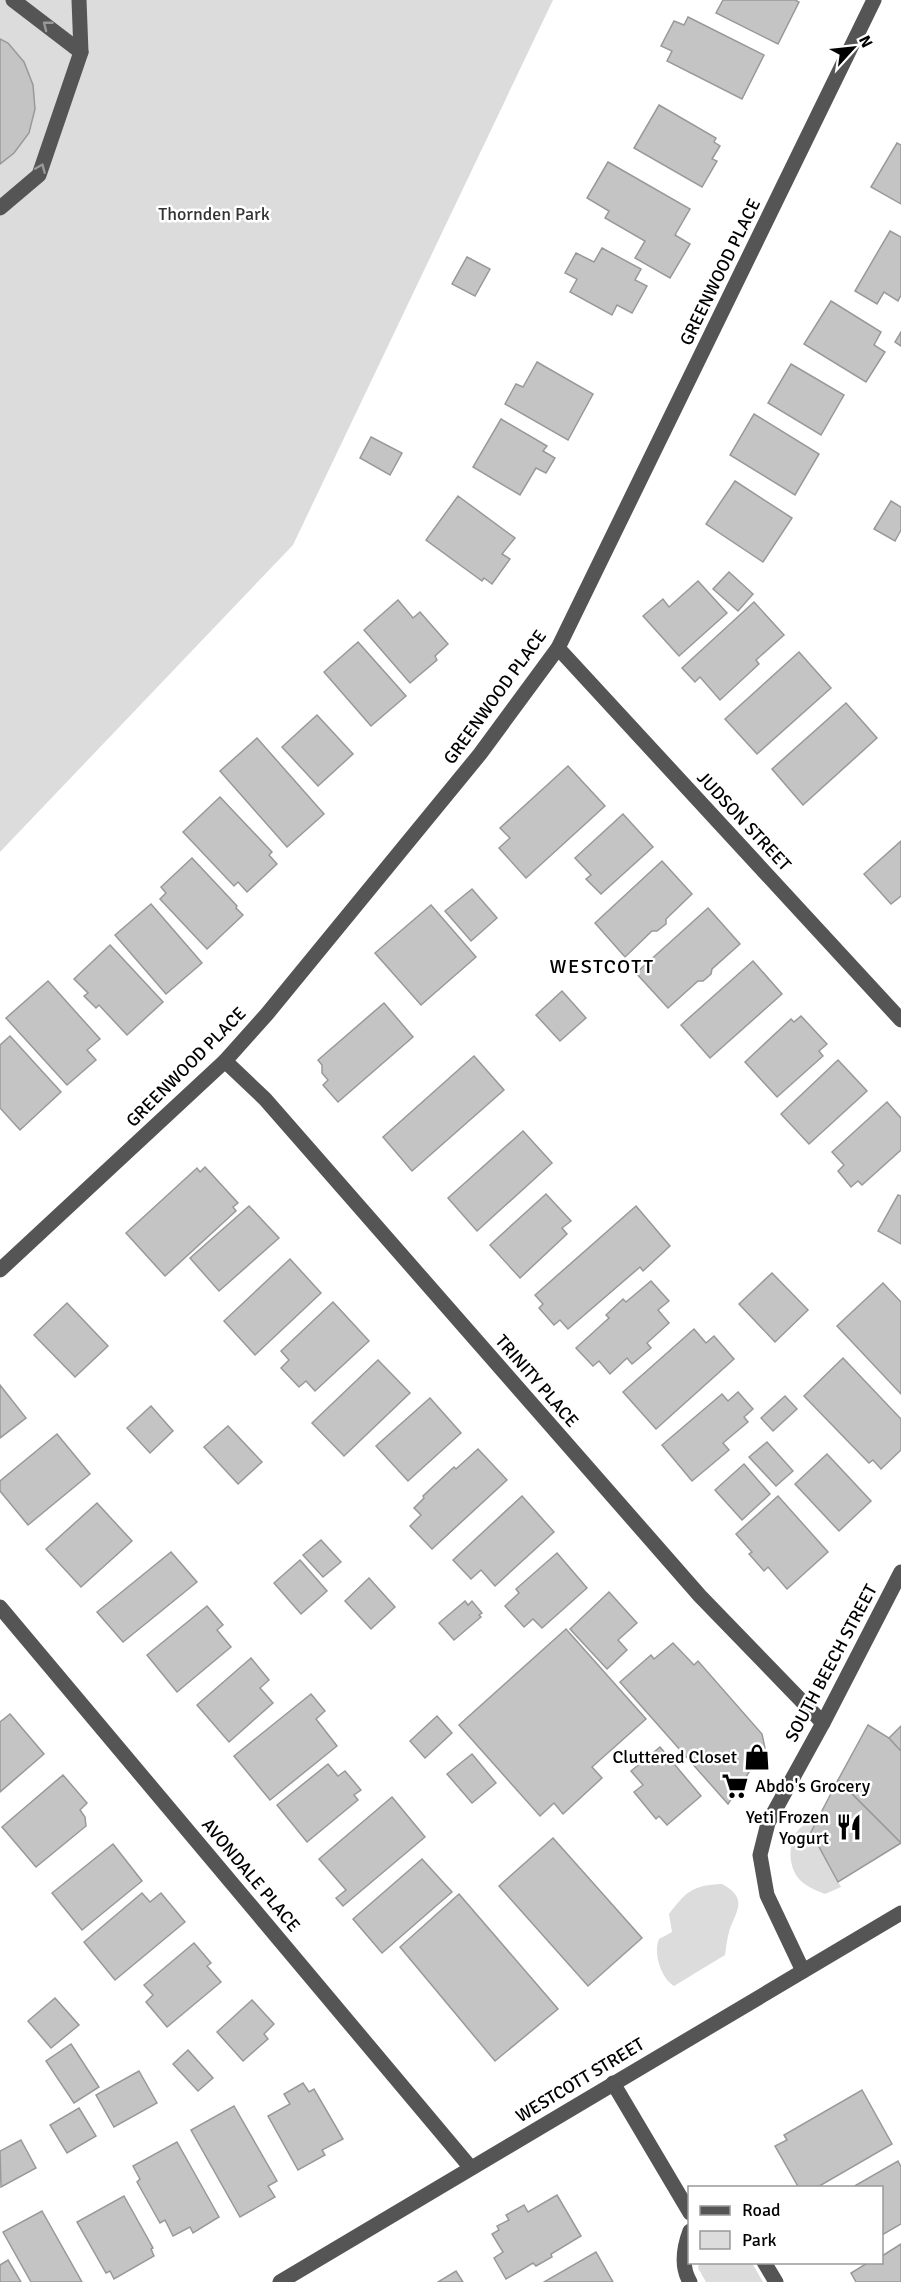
<svg xmlns="http://www.w3.org/2000/svg" width="901" height="2282" viewBox="0 0 901 2282" font-family="Signika,sans-serif">
  <style>
    .green { fill: #dcdcdc }
    .building { fill: #c4c4c4; stroke: #999; stroke-width: 1.5 }
    .lines { fill: none; stroke-linecap: round; stroke-linejoin: round }
    .minor { stroke: #555; stroke-width: 15 }
    .oneway { stroke: #999 }
    .labels { text-anchor: middle; stroke-width: 5; stroke-linejoin: round; paint-order: stroke }
    .park-label { font-size: 18px; fill: #333; stroke: #fff }
    .street-label { font-size: 18px; fill: #000; stroke: #fff }
    .poi-label { font-size: 18px; fill: #000; stroke: #fff; text-anchor: end }
    .neighbourhood-label { font-size: 20px; letter-spacing: 1.5px; fill: #000; stroke: #fff }
  </style>
  <rect width="100%" height="100%" fill="#fff"/>
  <g class="green">
    <polygon points="0,0 553,0 293,545 0,852"/>
    <path d="M817 1821 811 1832 841 1887 825 1894C817 1891 807 1887 800 1880 783 1862 789 1822 817 1821Z"/>
    <path d="M722 1884C750 1899 735 1912 729 1932 727 1939 726 1948 725 1955L674 1986C661 1978 653 1953 659 1939L672 1932 669 1914C686 1892 692 1885 722 1884Z"/>
    <polygon points="699,2263 752,2263 763,2282 706,2282 698,2268"/>
  </g>
  <g class="building">
    <polygon points="723,0 795,0 799,2 778,44 716,13"/>
    <polygon points="688,17 764,55 742,99 667,61 672,51 661,46 674,21 684,25"/>
    <polygon points="0,39 8,43 24,62 33,85 35,109 29,133 14,153 0,164"/>
    <polygon points="659,105 716,138 714,142 720,146 712,159 717,161 702,187 634,148"/>
    <polygon points="897,143 901,145 901,204 871,187"/>
    <polygon points="608,162 690,209 675,235 690,244 670,278 635,258 645,241 605,218 609,211 587,198"/>
    <polygon points="890,231 901,237 901,295 898,301 884,292 877,304 855,291"/>
    <polygon points="602,248 641,269 635,280 647,286 632,313 617,305 612,315 570,292 577,279 565,273 576,253 594,262"/>
    <polygon points="467,257 490,269 475,296 452,284"/>
    <polygon points="831,301 881,332 874,345 885,352 866,382 804,344"/>
    <polygon points="901,332 901,346 895,342"/>
    <polygon points="537,362 593,394 568,440 505,404 516,384 523,387"/>
    <polygon points="791,364 844,395 821,435 768,403"/>
    <polygon points="754,414 819,454 795,495 730,455"/>
    <polygon points="501,419 547,446 543,451 555,458 546,473 536,468 520,495 473,467"/>
    <polygon points="371,437 402,453 390,475 360,458"/>
    <polygon points="735,481 792,518 763,562 706,524"/>
    <polygon points="458,496 515,538 502,554 510,559 492,584 484,578 482,581 426,540"/>
    <polygon points="891,501 901,507 901,530 895,541 874,529"/>
    <polygon points="729,572 753,594 738,611 713,589"/>
    <polygon points="698,581 727,613 679,656 643,616 663,599 669,607"/>
    <polygon points="398,600 413,618 420,612 448,644 435,656 437,660 410,683 364,630"/>
    <polygon points="754,602 784,635 756,660 759,664 720,700 700,677 695,682 682,668"/>
    <polygon points="358,642 406,696 371,726 324,672"/>
    <polygon points="799,652 831,688 757,754 725,719"/>
    <polygon points="846,703 877,738 803,805 772,769"/>
    <polygon points="317,715 353,754 318,786 282,747"/>
    <polygon points="257,738 324,814 287,847 220,771"/>
    <polygon points="568,766 605,806 526,878 499,848 510,838 500,828"/>
    <polygon points="220,797 272,852 269,855 277,864 247,892 238,882 234,886 183,832"/>
    <polygon points="623,814 653,847 601,894 586,879 591,875 575,858"/>
    <polygon points="901,841 901,896 891,904 864,874"/>
    <polygon points="192,858 237,906 236,908 243,915 207,949 160,899 166,893 161,887"/>
    <polygon points="662,861 692,894 666,919 666,924 657,931 652,931 625,957 595,923"/>
    <polygon points="472,889 497,918 471,941 445,911"/>
    <polygon points="151,904 202,963 166,994 115,935"/>
    <polygon points="431,905 476,957 421,1005 375,953"/>
    <polygon points="708,908 740,944 712,969 711,974 703,981 698,981 668,1008 636,973"/>
    <polygon points="110,945 163,1002 127,1035 99,1005 96,1008 84,996 88,993 74,979"/>
    <polygon points="753,961 782,994 710,1058 681,1025"/>
    <polygon points="48,981 100,1039 87,1050 96,1060 67,1085 6,1018"/>
    <polygon points="562,991 586,1018 560,1041 536,1015"/>
    <polygon points="384,1003 413,1037 338,1102 323,1085 328,1080 322,1073 322,1065 318,1060"/>
    <polygon points="801,1016 827,1044 819,1051 823,1056 777,1097 745,1062 791,1019 794,1022"/>
    <polygon points="10,1036 61,1092 20,1130 0,1108 0,1045"/>
    <polygon points="474,1056 504,1090 412,1171 383,1137"/>
    <polygon points="838,1060 867,1091 809,1144 781,1114"/>
    <polygon points="887,1102 901,1118 901,1150 862,1185 858,1181 851,1187 838,1171 844,1165 832,1152"/>
    <polygon points="523,1131 552,1163 477,1231 448,1198"/>
    <polygon points="205,1167 238,1203 233,1207 236,1211 165,1276 126,1233 197,1168 200,1172"/>
    <polygon points="546,1194 571,1221 562,1228 567,1234 520,1278 490,1245"/>
    <polygon points="898,1195 901,1196 901,1244 878,1231"/>
    <polygon points="249,1206 279,1238 219,1291 190,1258"/>
    <polygon points="636,1206 670,1246 643,1271 640,1267 568,1329 560,1320 554,1325 539,1308 543,1304 535,1295"/>
    <polygon points="290,1259 321,1293 255,1355 224,1321"/>
    <polygon points="772,1273 808,1310 775,1342 739,1304"/>
    <polygon points="651,1281 669,1301 658,1310 669,1323 647,1343 651,1348 632,1364 627,1358 610,1374 599,1361 593,1366 576,1348 609,1318 606,1315 623,1299 626,1302"/>
    <polygon points="883,1283 901,1302 901,1394 837,1326"/>
    <polygon points="333,1302 369,1341 315,1391 306,1381 299,1387 281,1368 289,1360 281,1351"/>
    <polygon points="67,1303 108,1346 75,1377 34,1335"/>
    <polygon points="694,1329 706,1343 714,1336 734,1359 656,1429 623,1392"/>
    <polygon points="843,1358 901,1419 901,1450 881,1469 873,1460 869,1463 804,1396"/>
    <polygon points="378,1360 410,1393 344,1456 312,1423"/>
    <polygon points="0,1385 26,1418 0,1438"/>
    <polygon points="738,1392 753,1409 744,1417 748,1422 723,1443 729,1450 692,1481 662,1445 722,1394 728,1401"/>
    <polygon points="785,1396 797,1409 773,1431 761,1418"/>
    <polygon points="430,1398 461,1433 408,1481 376,1446"/>
    <polygon points="151,1406 173,1431 150,1453 127,1428"/>
    <polygon points="228,1426 262,1462 238,1484 204,1447"/>
    <polygon points="57,1434 90,1474 28,1525 0,1491 0,1481"/>
    <polygon points="767,1442 793,1471 776,1486 749,1457"/>
    <polygon points="478,1449 507,1480 432,1549 410,1526 421,1515 414,1508 424,1498 423,1496 454,1467 456,1469"/>
    <polygon points="827,1454 871,1501 839,1531 795,1484"/>
    <polygon points="744,1464 770,1494 742,1520 715,1490"/>
    <polygon points="522,1496 554,1532 495,1586 481,1570 471,1579 453,1560"/>
    <polygon points="778,1496 828,1552 787,1589 768,1567 764,1571 749,1554 752,1552 736,1534"/>
    <polygon points="97,1503 132,1541 81,1587 46,1549"/>
    <polygon points="321,1540 341,1562 323,1577 303,1555"/>
    <polygon points="171,1552 197,1582 123,1642 97,1612"/>
    <polygon points="557,1553 587,1588 542,1628 533,1619 524,1627 505,1606 519,1593 516,1589"/>
    <polygon points="300,1560 327,1591 301,1614 274,1583"/>
    <polygon points="369,1578 395,1607 371,1629 345,1601"/>
    <polygon points="609,1592 637,1623 618,1640 627,1650 607,1669 570,1629"/>
    <polygon points="465,1601 468,1605 472,1601 482,1613 479,1615 481,1617 454,1640 439,1623"/>
    <polygon points="207,1606 223,1625 217,1630 231,1647 177,1692 147,1655"/>
    <polygon points="566,1629 646,1719 592,1767 602,1778 563,1814 554,1803 540,1816 459,1725"/>
    <polygon points="673,1643 694,1665 698,1661 762,1734 765,1748 728,1804 620,1682 651,1655 654,1659"/>
    <polygon points="251,1658 269,1680 260,1688 273,1703 229,1742 197,1705"/>
    <polygon points="311,1694 325,1711 316,1719 337,1746 270,1800 234,1756"/>
    <polygon points="10,1714 44,1754 0,1792 0,1722"/>
    <polygon points="437,1716 452,1733 425,1758 410,1741"/>
    <polygon points="868,1725 889,1738 901,1751 901,1843 838,1780"/>
    <polygon points="901,1726 901,1751 889,1738"/>
    <polygon points="660,1747 701,1796 667,1825 659,1816 656,1819 634,1792 643,1785 631,1771"/>
    <polygon points="472,1754 496,1783 472,1803 447,1774"/>
    <polygon points="328,1764 338,1776 345,1771 361,1790 354,1795 358,1800 307,1842 277,1805"/>
    <polygon points="63,1775 87,1803 80,1810 85,1817 86,1826 36,1867 2,1827"/>
    <polygon points="838,1780 901,1843 838,1882 811,1832"/>
    <polygon points="392,1797 425,1837 343,1906 336,1898 346,1890 319,1859"/>
    <polygon points="553,1838 642,1938 588,1986 499,1886"/>
    <polygon points="113,1844 142,1881 82,1930 52,1893"/>
    <polygon points="422,1859 452,1892 382,1953 353,1919"/>
    <polygon points="142,1893 150,1902 161,1893 185,1922 115,1980 84,1942"/>
    <polygon points="459,1894 558,2009 495,2061 400,1947"/>
    <polygon points="194,1943 211,1963 207,1966 221,1982 167,2027 146,2002 153,1995 144,1985"/>
    <polygon points="55,1998 79,2025 51,2048 28,2021"/>
    <polygon points="252,2000 274,2024 264,2034 268,2039 243,2061 217,2032"/>
    <polygon points="71,2044 99,2087 74,2103 46,2061"/>
    <polygon points="188,2050 213,2078 198,2091 173,2064"/>
    <polygon points="139,2071 157,2103 114,2127 96,2095"/>
    <polygon points="303,2083 309,2092 314,2089 343,2139 322,2150 325,2155 298,2170 268,2116 290,2104 284,2094"/>
    <polygon points="862,2090 892,2144 816,2188 799,2188 775,2146 787,2140 784,2135"/>
    <polygon points="234,2106 277,2181 268,2186 275,2197 240,2217 191,2130"/>
    <polygon points="79,2108 96,2136 67,2153 50,2125"/>
    <polygon points="21,2140 36,2168 1,2187 0,2151"/>
    <polygon points="177,2142 219,2217 193,2233 190,2227 173,2236 165,2220 160,2223 137,2182 140,2179 133,2166"/>
    <polygon points="898,2161 901,2167 901,2224 882,2235 882,2188 851,2188"/>
    <polygon points="557,2195 581,2236 551,2254 552,2257 536,2266 533,2263 506,2279 494,2258 503,2252 492,2234 499,2230 497,2226 509,2220 506,2215 524,2205 528,2212"/>
    <polygon points="124,2196 153,2248 151,2249 154,2256 114,2279 110,2271 106,2273 77,2222"/>
    <polygon points="42,2211 82,2282 31,2282 3,2232"/>
    <polygon points="901,2244 901,2282 856,2282 851,2273 869,2262 882,2262 882,2256"/>
    <polygon points="596,2252 613,2282 544,2282"/>
    <polygon points="8,2260 21,2282 0,2282 0,2265"/>
    <polygon points="456,2271 463,2282 438,2282"/>
  </g>
  <g class="lines">
    <g class="minor">
      <polyline points="13,0 81,52"/>
      <polyline points="0,208 39,175 81,52 79,0"/>
      <polyline points="558,648 901,1020"/>
      <polyline points="225,1061 265,1099 700,1596 823,1723"/>
      <polyline points="0,1270 225,1061 267,1014 480,754 558,648 874,0"/>
      <polyline points="0,1607 471,2168"/>
      <polyline points="803,1971 767,1895 760,1855 768,1823 823,1723 901,1572"/>
      <polyline points="613,2083 690,2213"/>
      <path d="M690 2231C684 2247 681 2267 690 2282"/>
      <polyline points="764,2262 776,2282"/>
      <polyline points="280,2282 901,1913"/>
    </g>
  </g>
  <defs><path id="oneway-chevron" d="M-2-3.5L2.5 0L-2 3.5" fill="none" stroke-width="1.6" stroke-linecap="round" stroke-linejoin="round" transform="scale(1.5)"/></defs>
  <g class="oneway">
    <use href="#oneway-chevron" transform="translate(47 25) rotate(-142)"/>
    <use href="#oneway-chevron" transform="translate(41 168) rotate(-67)"/>
  </g>
  <defs>
    <g id="shop-bare" transform="scale(2.07)"><path d="M-5-2.5h2.3a2.7 3.5 0 0 1 5.4 0H5L5.5 6h-11ZM-1.5-2.5h3a1.5 2.3 0 0 0-3 0Z" fill="#000" stroke="#fff" stroke-width="2.5" paint-order="stroke"/></g>
    <g id="supermarket-bare" transform="scale(2.07)"><path d="M-6-5.5h2.5l.6 2H6L4.5 2H-2.5L-4.4-4H-6ZM-1.5 3.2a1.3 1.3 0 1 0 .1 0ZM3 3.2a1.3 1.3 0 1 0 .1 0Z" fill="#000" stroke="#fff" stroke-width="2.5" paint-order="stroke"/></g>
    <g id="restaurant-bare" transform="scale(2.07)"><path d="M-5-6h1v4h1v-4h1v4h1v-4h1v5L-1.5 .5V6h-2V.5L-5-1ZM5-6V6H3V1.5H1.5Q1.5-4 5-6Z" fill="#000" stroke="#fff" stroke-width="2.5" paint-order="stroke"/></g>
  </defs>
  <g fill-rule="evenodd">
    <use href="#shop-bare" x="757" y="1757"/>
    <use href="#supermarket-bare" x="735" y="1786"/>
    <use href="#restaurant-bare" x="849" y="1827"/>
  </g>
  <g class="labels">
    <g class="park-label">
      <text x="214" y="220">Thornden Park</text>
    </g>
    <g class="street-label">
      <text transform="translate(720 272) rotate(-64)" y="6">GREENWOOD PLACE</text>
      <text transform="translate(495 697) rotate(-54)" y="6">GREENWOOD PLACE</text>
      <text transform="translate(744 821) rotate(47)" y="6">JUDSON STREET</text>
      <text transform="translate(186 1067) rotate(-45)" y="6">GREENWOOD PLACE</text>
      <text transform="translate(537 1381) rotate(49)" y="6">TRINITY PLACE</text>
      <text transform="translate(831 1663) rotate(-62)" y="6">SOUTH BEECH STREET</text>
      <text transform="translate(251 1875) rotate(50)" y="6">AVONDALE PLACE</text>
      <text transform="translate(580 2080) rotate(-31)" y="6">WESTCOTT STREET</text>
    </g>
    <g class="poi-label">
      <text x="737" y="1763">Cluttered Closet</text>
      <text x="755" y="1792" text-anchor="start">Abdo's Grocery</text>
      <text x="829" y="1823">Yeti Frozen<tspan x="829" dy="21">Yogurt</tspan></text>
    </g>
    <g class="neighbourhood-label">
      <text x="602" y="973">WESTCOTT</text>
    </g>
  </g>
  <rect x="688" y="2186" width="195" height="78" fill="#ffffff" stroke="#999999" stroke-width="1.5"/>
  <rect x="700" y="2206" width="30" height="9" fill="#555555" stroke="#999999" stroke-width="1.5"/>
  <text x="742" y="2216" font-size="18" fill="#000000">Road</text>
  <rect x="700" y="2231" width="30" height="18" fill="#dcdcdc" stroke="#999999" stroke-width="1.5"/>
  <text x="742" y="2246" font-size="18" fill="#000000">Park</text>
  <g transform="translate(853 48) rotate(63)" stroke="#ffffff" stroke-width="4.5" paint-order="stroke">
  <path d="M0-4.5L10 22L0 15L-10 22Z" fill="#000000"/>
  <text y="-9" font-size="16" font-weight="bold" text-anchor="middle" fill="#000000">N</text>
  </g>
</svg>
